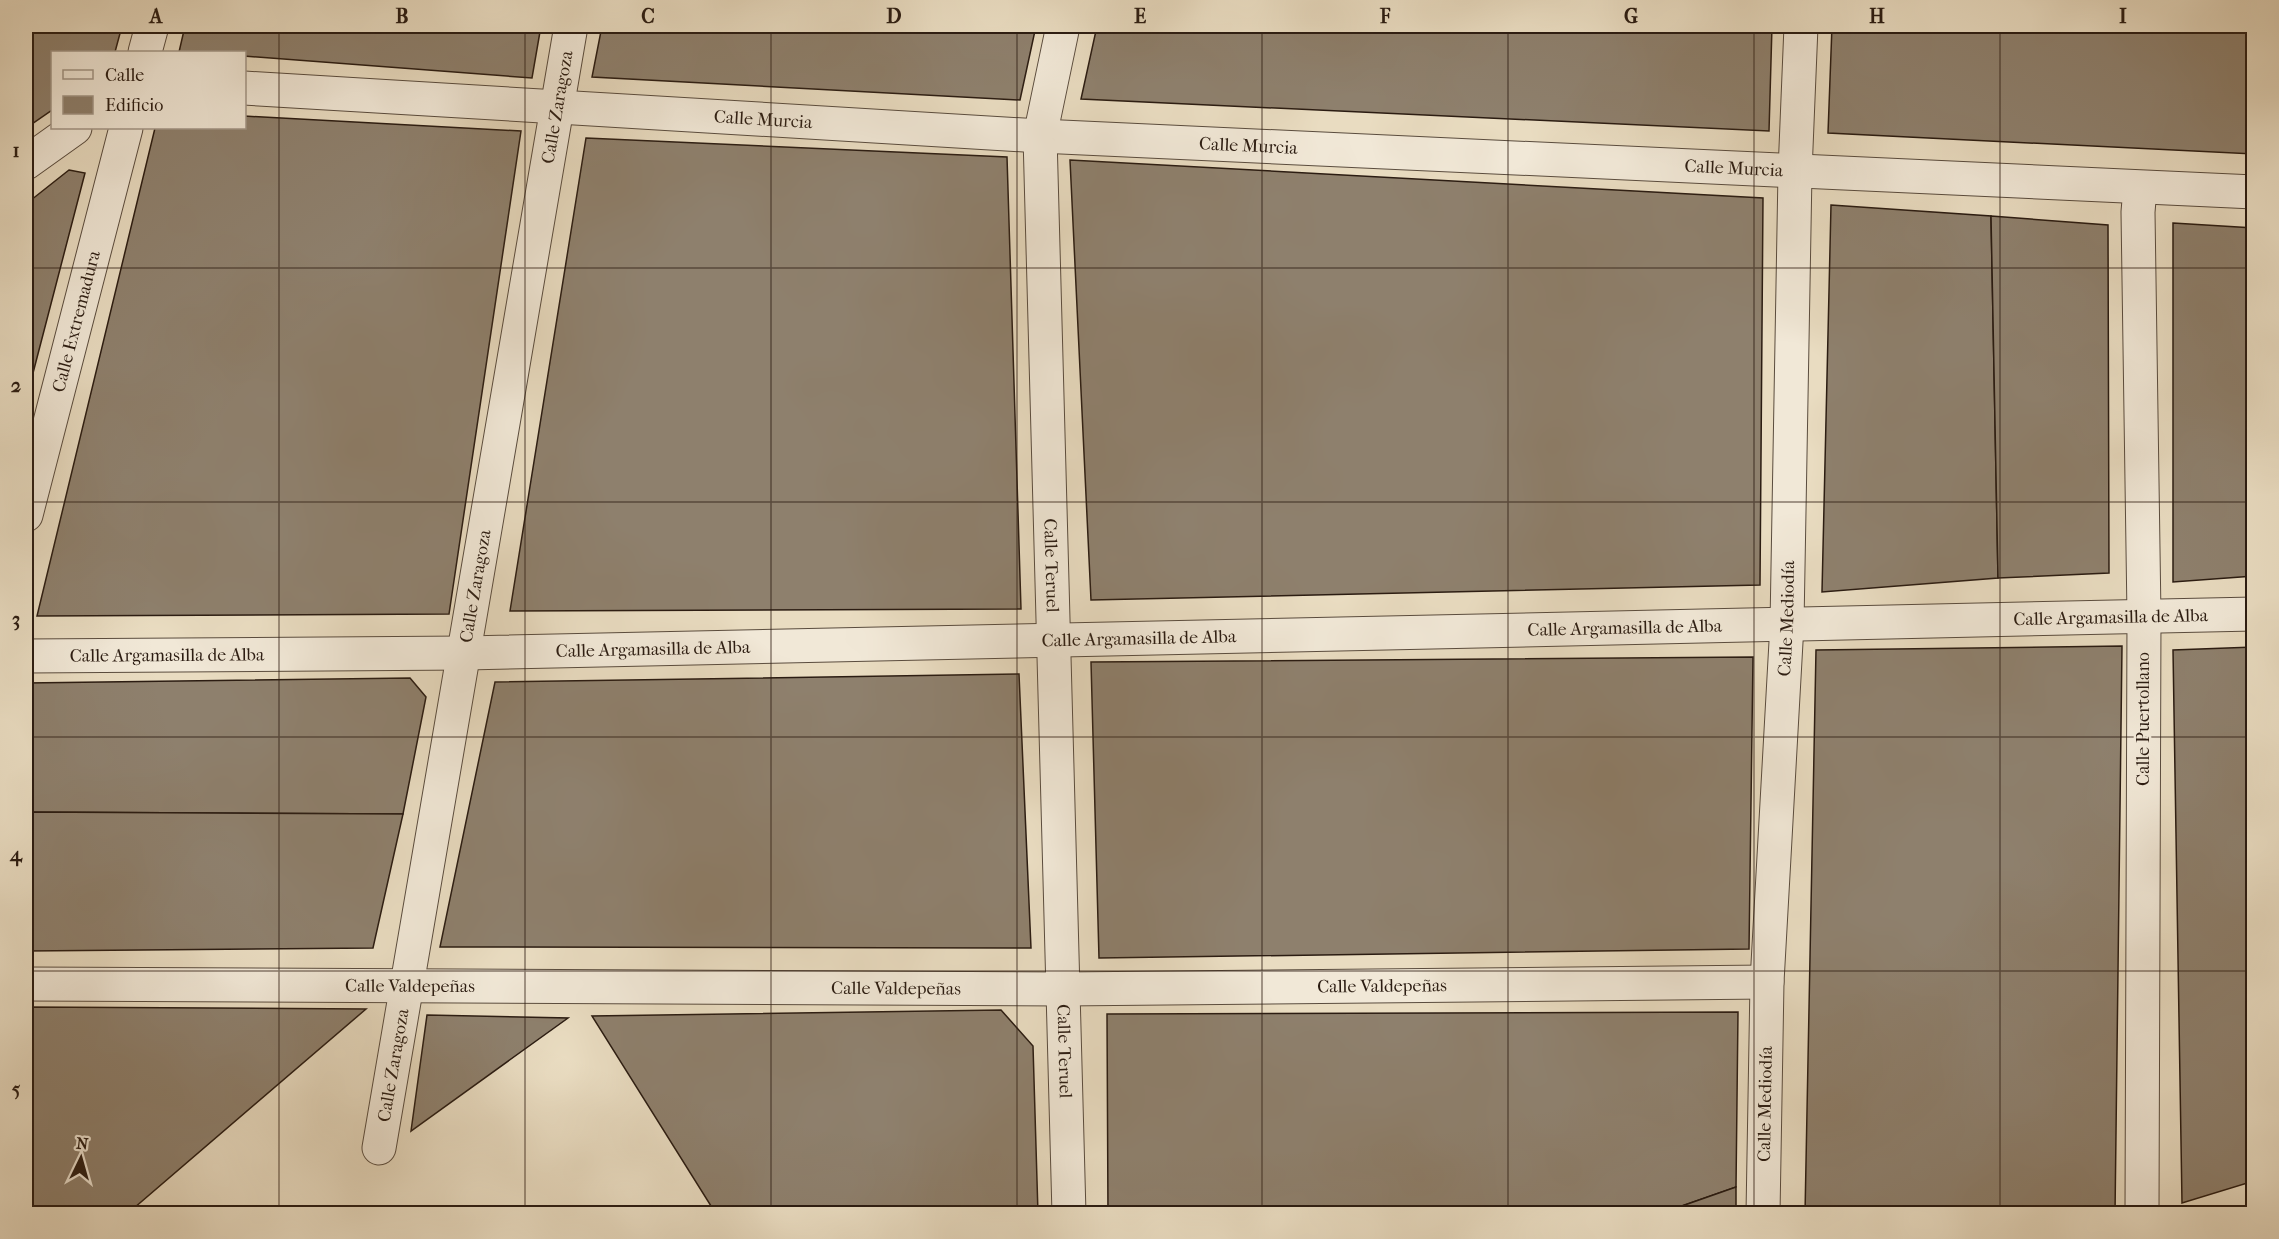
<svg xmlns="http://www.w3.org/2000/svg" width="2279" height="1239" viewBox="0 0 2279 1239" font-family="'IM FELL French Canon',serif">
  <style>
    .building { fill: #8e806d; stroke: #2b1c12; stroke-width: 1.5 }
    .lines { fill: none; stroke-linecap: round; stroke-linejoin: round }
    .minor-casing { stroke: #5a4c3e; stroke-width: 35 }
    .minor { stroke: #f1e8d7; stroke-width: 33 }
    .grid { fill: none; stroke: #2b1c12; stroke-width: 1.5; stroke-opacity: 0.55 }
    .labels { text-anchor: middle; stroke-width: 4.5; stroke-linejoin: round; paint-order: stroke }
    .street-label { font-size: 18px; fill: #2b1c12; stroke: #f1e8d7 }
    .neatline { fill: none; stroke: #2b1c12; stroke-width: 2 }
    .grid-label { font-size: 20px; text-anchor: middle; font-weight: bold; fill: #2b1c12 }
  </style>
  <rect width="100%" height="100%" fill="#e9dcc1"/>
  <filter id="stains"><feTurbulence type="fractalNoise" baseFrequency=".00333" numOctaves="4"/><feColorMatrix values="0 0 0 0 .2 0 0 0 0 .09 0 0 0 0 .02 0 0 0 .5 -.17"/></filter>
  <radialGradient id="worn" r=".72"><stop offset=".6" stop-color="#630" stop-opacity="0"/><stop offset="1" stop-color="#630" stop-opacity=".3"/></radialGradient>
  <g class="building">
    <polygon points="26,26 122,26 115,52 52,52 52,110 26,128"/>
    <polygon points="185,26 541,26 532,78 244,56 244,52 179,52"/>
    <polygon points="602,26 1036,26 1020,100 592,77"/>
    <polygon points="1097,26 1772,26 1769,131 1081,99"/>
    <polygon points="1832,26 2254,26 2254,154 1828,133"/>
    <polygon points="244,116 521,131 449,614 37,616 155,128 244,128"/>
    <polygon points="586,138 1007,157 1021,609 510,611"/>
    <polygon points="1070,160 1763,198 1760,585 1091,600"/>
    <polygon points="69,170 85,173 26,400 26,204"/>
    <polygon points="1831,205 1991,216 1998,578 1822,592"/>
    <polygon points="1991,216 2108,225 2109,573 1998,578"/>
    <polygon points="2173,223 2254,228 2254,576 2173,582"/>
    <polygon points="2122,646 2115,1214 1805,1214 1816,650"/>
    <polygon points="2254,647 2254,1181 2182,1203 2173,650"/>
    <polygon points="1753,657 1749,949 1099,958 1091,662"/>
    <polygon points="1019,674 1031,948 440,947 495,682"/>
    <polygon points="410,678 426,697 403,814 26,812 26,683"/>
    <polygon points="26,812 403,814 373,948 26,951"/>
    <polygon points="26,1007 366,1009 127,1214 26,1214"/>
    <polygon points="1001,1010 1033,1046 1038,1214 716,1214 592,1016"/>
    <polygon points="1738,1012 1736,1187 1659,1214 1108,1214 1107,1014"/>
    <polygon points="427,1015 568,1018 411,1131"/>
    <polygon points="1736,1187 1736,1214 1659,1214"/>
  </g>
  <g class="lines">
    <g class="minor-casing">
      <g id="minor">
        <path id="s1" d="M1063 26 1040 136 1069 1214"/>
        <polyline points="145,52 152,26"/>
        <path id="s2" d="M244 88 1040 136 2254 192"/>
        <polyline points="26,163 75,128"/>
        <polyline points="2140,188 2138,212 2144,616 2142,1214"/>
        <path id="s3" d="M26 515 126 128"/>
        <path id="s4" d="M26 656 466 653 2254 614"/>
        <path id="s5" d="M26 984 1063 989 1767 982"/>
        <path id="s6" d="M379 1148 571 26"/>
        <path id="s7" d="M1763 1214 1767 982 1787 624 1795 172 1801 26"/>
      </g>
    </g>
    <use href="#minor" class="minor"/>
  </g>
  <path class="grid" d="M279 26V1214M525 26V1214M771 26V1214M1017 26V1214M1262 26V1214M1508 26V1214M1754 26V1214M2000 26V1214M26 268H2254M26 502H2254M26 737H2254M26 971H2254"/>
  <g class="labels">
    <g class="street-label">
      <text dy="6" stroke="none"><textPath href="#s6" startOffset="1056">Calle Zaragoza</textPath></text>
      <text dy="6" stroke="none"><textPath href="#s2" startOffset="520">Calle Murcia</textPath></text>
      <text dy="6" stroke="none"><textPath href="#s2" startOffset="1006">Calle Murcia</textPath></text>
      <text dy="6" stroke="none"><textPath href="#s2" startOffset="1492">Calle Murcia</textPath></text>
      <text dy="6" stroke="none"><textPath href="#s3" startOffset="200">Calle Extremadura</textPath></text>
      <text dy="6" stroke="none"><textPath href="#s1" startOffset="542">Calle Teruel</textPath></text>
      <text dy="6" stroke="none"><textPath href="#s6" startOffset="570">Calle Zaragoza</textPath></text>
      <text dy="6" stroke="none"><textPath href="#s4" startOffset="2085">Calle Argamasilla de Alba</textPath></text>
      <text dy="6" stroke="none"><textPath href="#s7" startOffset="596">Calle Mediodía</textPath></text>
      <text dy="6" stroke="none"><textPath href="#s4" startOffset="1599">Calle Argamasilla de Alba</textPath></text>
      <text dy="6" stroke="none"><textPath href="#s4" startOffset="1113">Calle Argamasilla de Alba</textPath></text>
      <text dy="6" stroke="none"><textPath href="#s4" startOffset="627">Calle Argamasilla de Alba</textPath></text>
      <text dy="6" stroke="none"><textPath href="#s4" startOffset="141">Calle Argamasilla de Alba</textPath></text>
      <text transform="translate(2143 719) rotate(-90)" y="6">Calle Puertollano</text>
      <text dy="6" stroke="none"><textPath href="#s5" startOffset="384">Calle Valdepeñas</textPath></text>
      <text dy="6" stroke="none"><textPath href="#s5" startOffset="1356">Calle Valdepeñas</textPath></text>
      <text dy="6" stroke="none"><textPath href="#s5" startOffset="870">Calle Valdepeñas</textPath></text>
      <text dy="6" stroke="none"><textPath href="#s1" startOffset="1028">Calle Teruel</textPath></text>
      <text dy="6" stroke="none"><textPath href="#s6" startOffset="84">Calle Zaragoza</textPath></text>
      <text dy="6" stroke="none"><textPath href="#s7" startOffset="110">Calle Mediodía</textPath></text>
    </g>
  </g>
  <rect width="2279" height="1239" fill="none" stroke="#e9dcc1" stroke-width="66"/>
  <rect x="51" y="51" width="195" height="78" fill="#f1e8d7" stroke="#a29688" stroke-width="1.5"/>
  <rect x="63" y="70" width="30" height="9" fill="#f1e8d7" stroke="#a29688" stroke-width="1.5"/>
  <text x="105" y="81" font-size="18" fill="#2b1c12">Calle</text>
  <rect x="63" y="96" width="30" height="18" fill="#8e806d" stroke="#a29688" stroke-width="1.5"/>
  <text x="105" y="111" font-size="18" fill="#2b1c12">Edificio</text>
  <g transform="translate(81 1158) rotate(5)" stroke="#f1e8d7" stroke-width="4.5" paint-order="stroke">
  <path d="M0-4.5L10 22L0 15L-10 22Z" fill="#2b1c12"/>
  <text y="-9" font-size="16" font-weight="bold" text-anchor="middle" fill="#2b1c12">N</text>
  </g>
  <rect x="33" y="33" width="2213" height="1173" class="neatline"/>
  <g class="grid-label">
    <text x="156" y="23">A</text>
    <text x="402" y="23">B</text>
    <text x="648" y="23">C</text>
    <text x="894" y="23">D</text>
    <text x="1140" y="23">E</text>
    <text x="1385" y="23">F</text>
    <text x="1631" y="23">G</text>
    <text x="1877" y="23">H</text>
    <text x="2123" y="23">I</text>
    <text x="16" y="157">1</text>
    <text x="16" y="392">2</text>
    <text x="16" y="626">3</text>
    <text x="16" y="861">4</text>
    <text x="16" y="1096">5</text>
  </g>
  <rect width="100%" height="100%" filter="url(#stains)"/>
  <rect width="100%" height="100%" fill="url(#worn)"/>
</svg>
